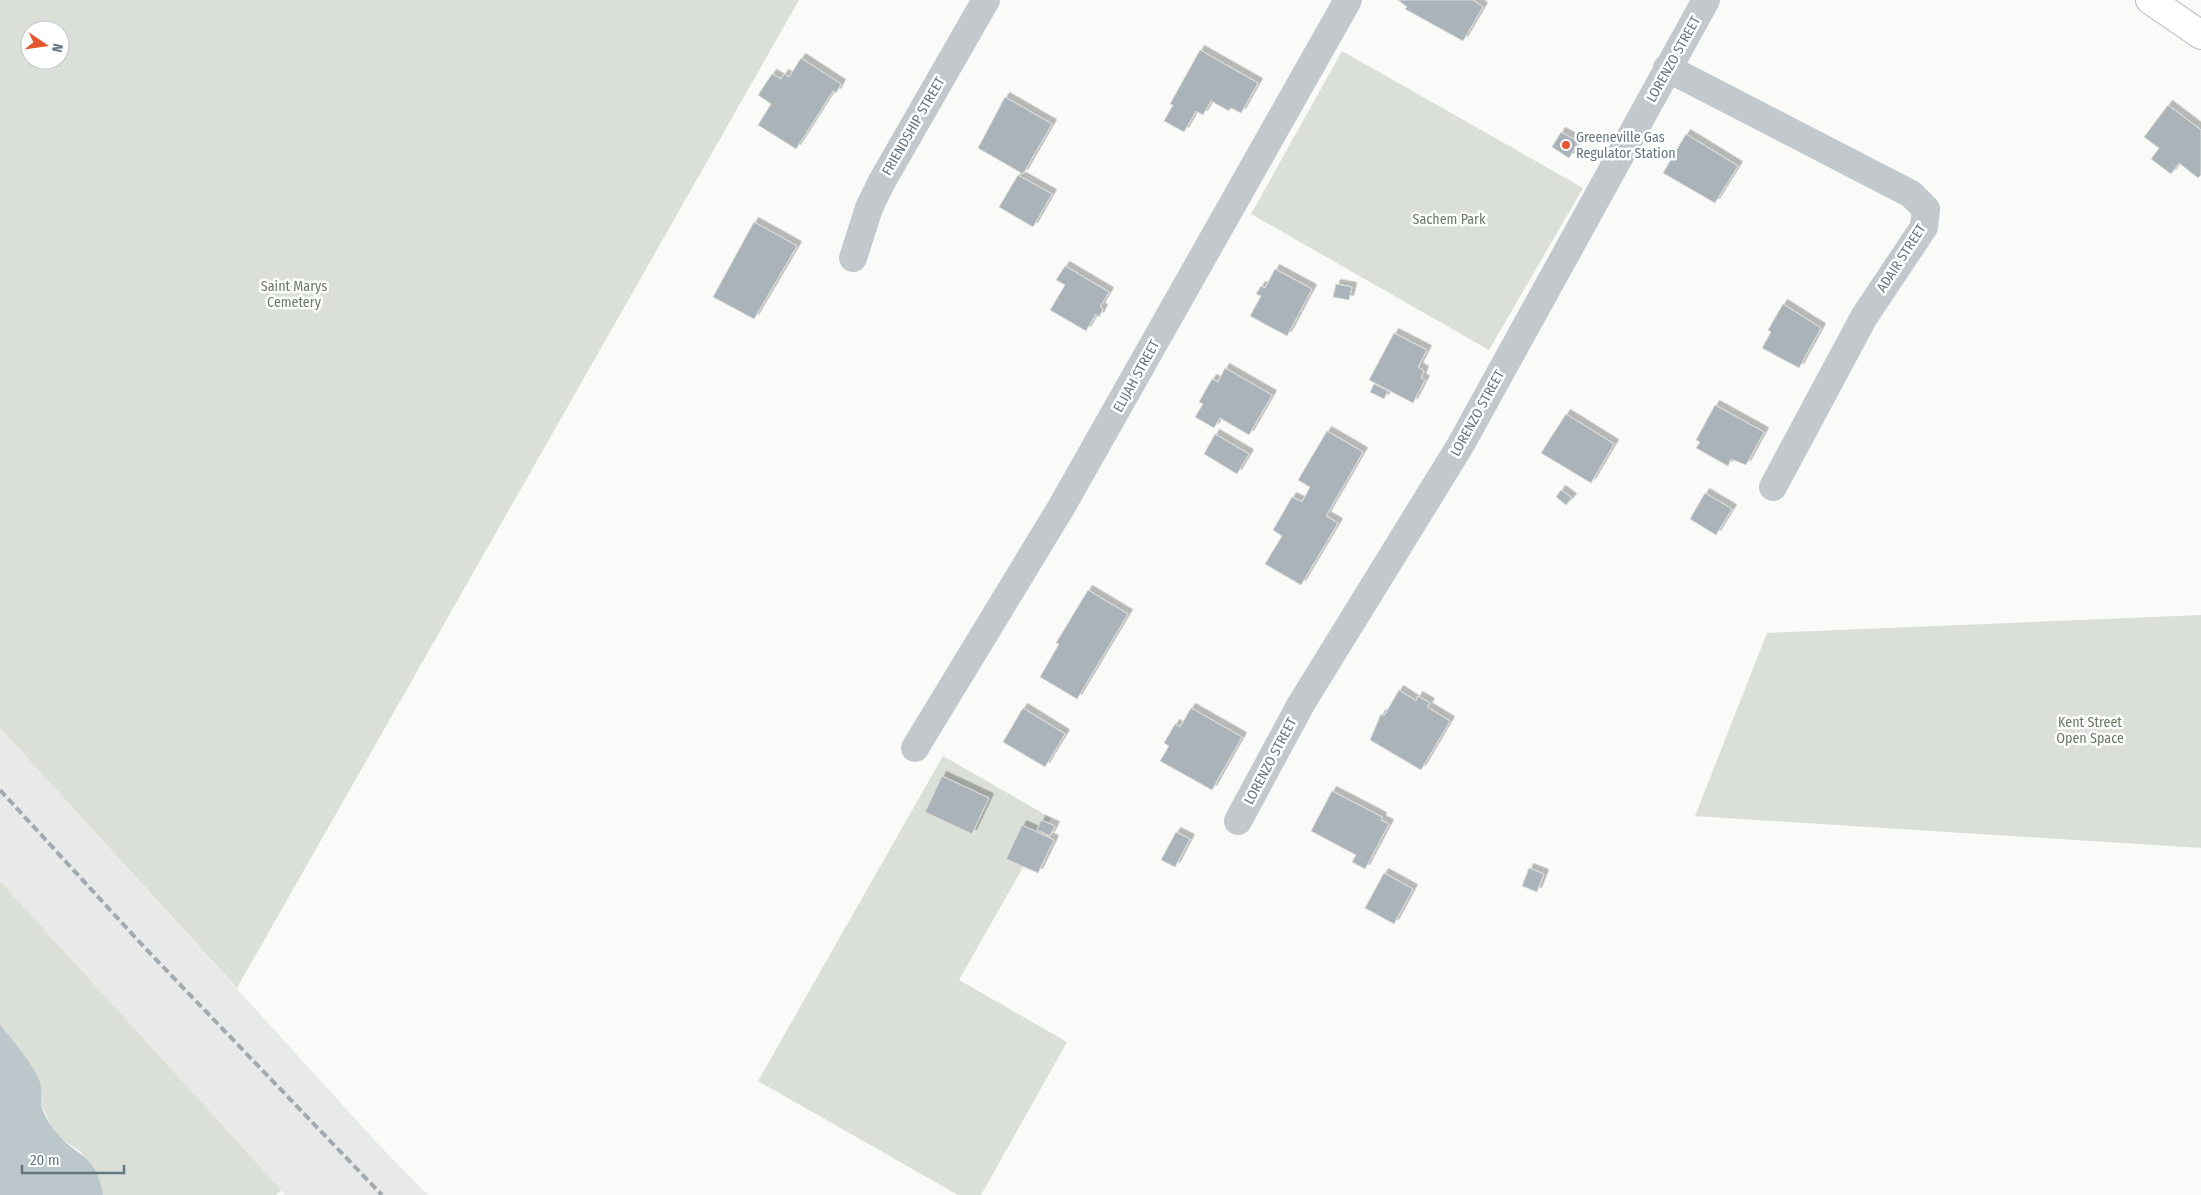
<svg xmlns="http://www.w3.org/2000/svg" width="2201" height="1195" viewBox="0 0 2201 1195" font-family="'Fira Sans Condensed',sans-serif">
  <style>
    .built { fill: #e8e9e9 }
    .green { fill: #dadfd7; fill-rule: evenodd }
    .water { fill: #bbc7cb }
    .building { fill: #aab3b9; stroke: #dcdcda; filter: url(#shadow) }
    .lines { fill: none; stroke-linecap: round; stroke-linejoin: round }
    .secondary-casing { stroke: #b3babf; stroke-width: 30 }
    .minor { stroke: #c3c8cc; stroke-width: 28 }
    .secondary { stroke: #fff; stroke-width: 28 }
    .rail { stroke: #a2aab0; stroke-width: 4; stroke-dasharray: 8 4; stroke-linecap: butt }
    .poi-dot { fill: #e4572e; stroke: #fff; stroke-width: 2 }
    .labels { text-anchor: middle; stroke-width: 5; stroke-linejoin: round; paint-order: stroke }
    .street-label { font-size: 14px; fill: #657683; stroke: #fff }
    .poi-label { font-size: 14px; fill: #657683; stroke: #fff; text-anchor: start }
    .park-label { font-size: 14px; fill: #687a64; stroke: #fff }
  </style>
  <defs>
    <filter id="shadow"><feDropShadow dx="4.5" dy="-4.5" stdDeviation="0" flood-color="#0004"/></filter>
  </defs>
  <rect width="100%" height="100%" fill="#fafaf8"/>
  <polygon class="built" points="0,728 379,1145 428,1195 285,1195 0,881"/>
  <g class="green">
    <path d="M0 0H799L237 988 0 728ZM30 30H60V60H30Z"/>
    <polygon points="1342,51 1583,188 1489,350 1251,214"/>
    <polygon points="2201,615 2201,848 1695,816 1767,633"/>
    <polygon points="943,756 1051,818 959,980 1067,1042 981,1195 958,1195 758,1081"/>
    <polygon points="0,881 281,1190 276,1195 103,1195 81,1152 59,1137 52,1128 41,1104 41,1088 25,1057 0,1024"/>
  </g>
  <path class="water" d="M0 1024C13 1041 28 1058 38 1077 42 1086 41 1093 41 1103 42 1112 49 1123 54 1130 76 1158 96 1152 103 1195H0Z"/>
  <g class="building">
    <polygon points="1398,0 1473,0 1483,7 1463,41 1405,9 1407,7"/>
    <polygon points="1200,50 1258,83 1241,113 1231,108 1229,111 1211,101 1203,115 1196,111 1184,132 1164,121 1173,105 1170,104"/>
    <polygon points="801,58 841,84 836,93 833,91 796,149 758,125 771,104 758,95 772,74 781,79 784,74 789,77"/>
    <polygon points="1005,97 1052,124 1023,174 978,148"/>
    <polygon points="2168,105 2201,130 2201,175 2198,178 2179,163 2171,174 2151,159 2159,148 2144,137"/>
    <polygon points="1561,132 1579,142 1569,158 1552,147"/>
    <polygon points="1686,134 1738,166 1715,203 1663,173"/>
    <polygon points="1018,175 1052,194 1033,227 999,207"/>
    <polygon points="754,222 797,246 754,319 713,297"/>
    <polygon points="1065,266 1109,292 1100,307 1103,309 1099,317 1096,314 1086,331 1050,310 1065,285 1056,280"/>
    <polygon points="1275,269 1312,289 1287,336 1250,316 1261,296 1256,294 1261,286 1265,288"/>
    <polygon points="1336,284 1352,287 1349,300 1333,297"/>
    <polygon points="1783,304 1821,328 1799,368 1762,348 1771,332 1768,330"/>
    <polygon points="1394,333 1427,350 1418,367 1424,371 1421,378 1425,380 1413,403 1369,380"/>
    <polygon points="1225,368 1272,395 1249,435 1220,418 1214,428 1195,417 1203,404 1199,402 1212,379 1218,382"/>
    <polygon points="1374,384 1388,391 1384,399 1370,392"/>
    <polygon points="1715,405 1764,432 1746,465 1731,459 1728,466 1696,448 1700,442 1696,440"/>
    <polygon points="1566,414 1614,444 1591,483 1541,453"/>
    <polygon points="1327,431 1363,452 1326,516 1338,523 1301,585 1265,564 1282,536 1273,530 1292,497 1302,502 1310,487 1298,480"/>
    <polygon points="1215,434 1249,454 1237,474 1204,454"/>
    <polygon points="1561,490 1572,498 1566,505 1556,497"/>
    <polygon points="1705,493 1732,509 1716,535 1690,519"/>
    <polygon points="1088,590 1128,614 1077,699 1040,677 1059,644 1056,643"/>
    <polygon points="1399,690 1416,701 1418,696 1430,703 1427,707 1450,721 1421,770 1370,740 1381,714 1384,716"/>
    <polygon points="1023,708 1065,734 1045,767 1003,742"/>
    <polygon points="1191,708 1242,737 1212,790 1160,761 1169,746 1164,743 1175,724 1180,727"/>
    <polygon points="942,776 989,798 972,834 925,812"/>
    <polygon points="1332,791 1382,817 1381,820 1389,824 1365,869 1352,862 1356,855 1311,831"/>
    <polygon points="1041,820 1055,826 1050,836 1037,830"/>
    <polygon points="1022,825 1054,840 1038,873 1006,859"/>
    <polygon points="1176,832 1190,839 1175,867 1161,860"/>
    <polygon points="1529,868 1544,874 1537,892 1522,886"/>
    <polygon points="1384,873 1413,889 1394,924 1365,908"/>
  </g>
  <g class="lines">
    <g class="secondary-casing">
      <polyline id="secondary" points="2150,0 2201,35"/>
    </g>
    <g class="minor">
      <polyline points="1667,68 1911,194 1926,209 1924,227 1864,317 1773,487"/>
      <polyline points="853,258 869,208 881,183 986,0"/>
      <polyline points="915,748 1062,506 1348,0"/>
      <polyline points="1238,821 1301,704 1460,446 1706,0"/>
    </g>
    <use href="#secondary" class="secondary"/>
    <polyline class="rail" points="0,790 145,948 382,1195"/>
  </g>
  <circle class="poi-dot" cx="1566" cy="145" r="5"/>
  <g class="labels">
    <g class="street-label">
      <text transform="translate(1673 59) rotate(-61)" y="5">LORENZO STREET</text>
      <text transform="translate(913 126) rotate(-60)" y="5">FRIENDSHIP STREET</text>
      <text transform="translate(1901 258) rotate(-57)" y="5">ADAIR STREET</text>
      <text transform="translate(1136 376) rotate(-61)" y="5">ELIJAH STREET</text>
      <text transform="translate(1477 413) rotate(-61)" y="5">LORENZO STREET</text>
      <text transform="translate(1270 761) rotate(-62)" y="5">LORENZO STREET</text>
    </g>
    <g class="poi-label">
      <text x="1576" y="142">Greeneville Gas<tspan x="1576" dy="16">Regulator Station</tspan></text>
    </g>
    <g class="park-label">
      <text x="1449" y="224">Sachem Park</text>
      <text x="294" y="291">Saint Marys<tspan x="294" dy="16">Cemetery</tspan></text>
      <text x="2090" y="727">Kent Street<tspan x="2090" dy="16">Open Space</tspan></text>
    </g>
  </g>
  <g transform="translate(45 45) rotate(103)"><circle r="24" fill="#ffffff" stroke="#c1c8cd"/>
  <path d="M0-4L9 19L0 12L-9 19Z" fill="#e4572e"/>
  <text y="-8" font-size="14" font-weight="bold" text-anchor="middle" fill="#657683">N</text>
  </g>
  <path d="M22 1165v8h102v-8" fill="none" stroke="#657683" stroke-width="2.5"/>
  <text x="30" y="1165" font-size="15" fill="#657683" stroke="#ffffff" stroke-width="4" paint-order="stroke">20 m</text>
</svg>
